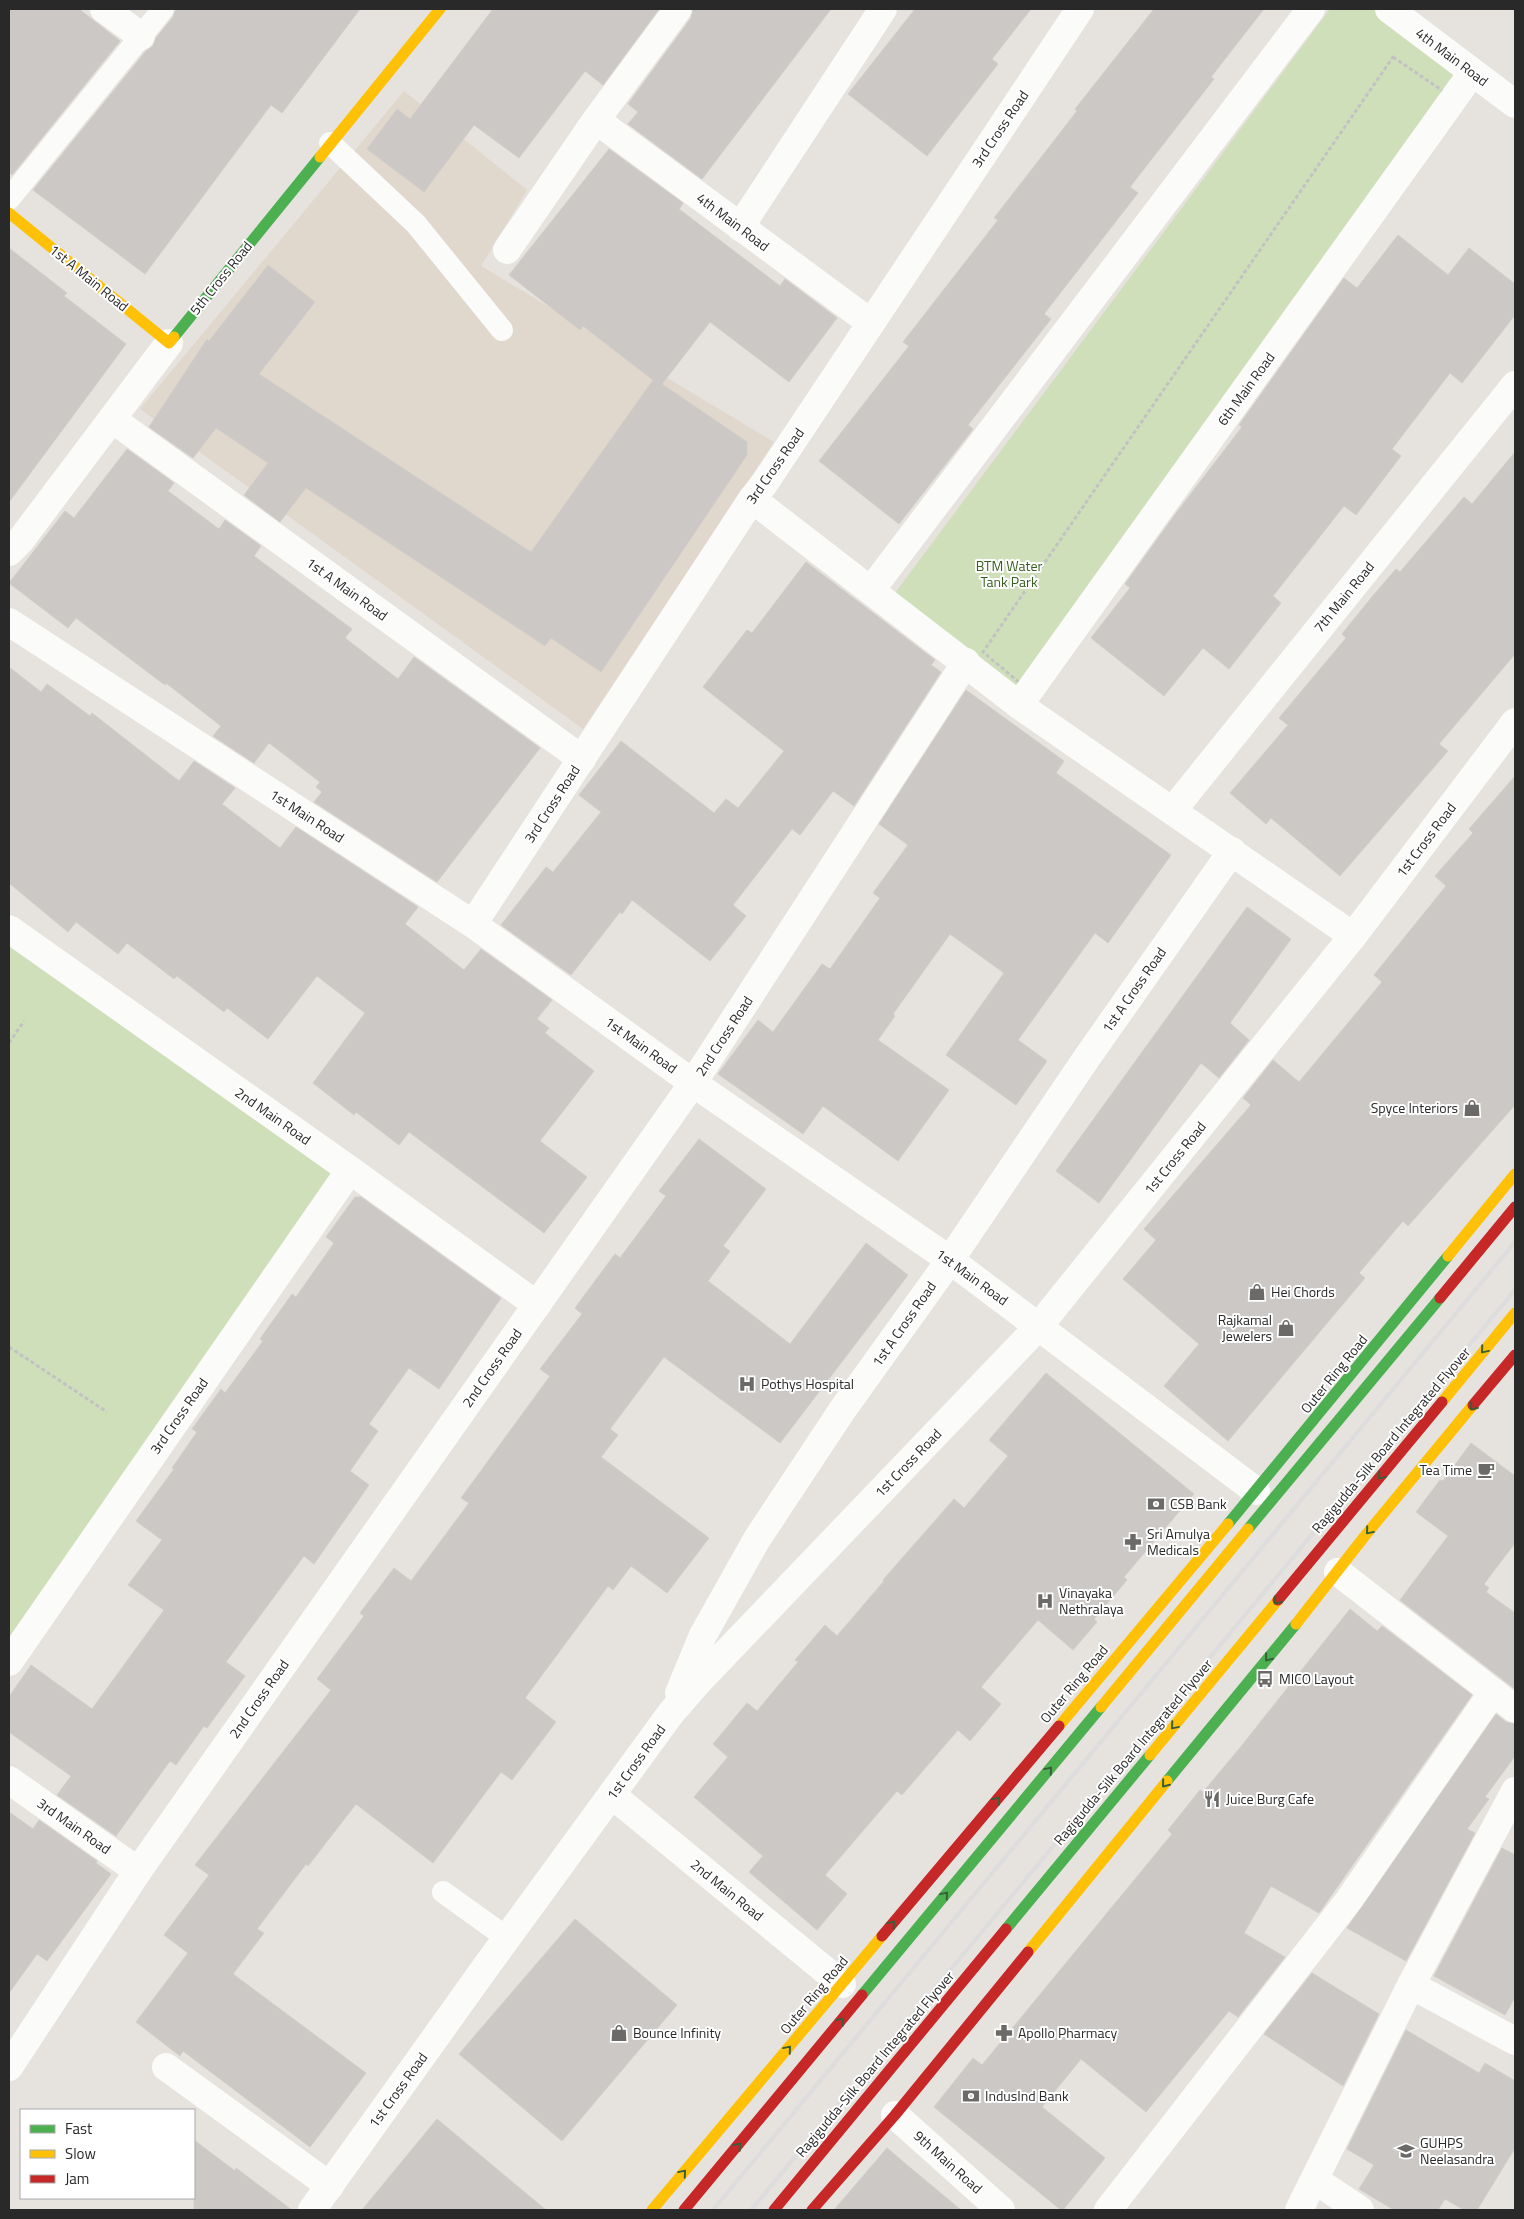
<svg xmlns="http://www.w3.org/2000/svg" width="1524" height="2219" viewBox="0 0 1524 2219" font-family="'Titillium Web',sans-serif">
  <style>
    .education { fill: #e0d7cd }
    .green { fill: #cfdfba }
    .building { fill: #cbc8c5; stroke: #d1ceca }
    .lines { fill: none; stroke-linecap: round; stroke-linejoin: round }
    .path { stroke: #c3c2c2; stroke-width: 3; stroke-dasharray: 4 2.5; stroke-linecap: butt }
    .lane { stroke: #fbfbfa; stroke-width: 22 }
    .street { stroke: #fbfbfa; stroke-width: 28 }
    .fast { stroke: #4caf50; stroke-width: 11 }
    .slow { stroke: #ffc107; stroke-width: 11 }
    .jam { stroke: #c62828; stroke-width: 11 }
    .rail { stroke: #ddddde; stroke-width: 4 }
    .oneway { stroke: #375f39 }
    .labels { text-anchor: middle; stroke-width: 4; stroke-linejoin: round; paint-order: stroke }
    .street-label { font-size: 14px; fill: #292929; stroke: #fff }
    .park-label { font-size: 14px; fill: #375f20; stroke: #fff }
    .poi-label { font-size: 14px; fill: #292929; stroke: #fff; text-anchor: start }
  </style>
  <rect width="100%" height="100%" fill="#e6e2de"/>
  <polygon class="education" points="404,91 527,190 481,266 774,442 583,729 140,409"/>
  <g class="green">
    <polygon points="1330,9 1381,9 1467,75 1021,693 895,593"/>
    <polygon points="9,929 350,1170 9,1662"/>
  </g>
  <g class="building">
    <polygon points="9,9 79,9 120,41 12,175 9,172"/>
    <polygon points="176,9 360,9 282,113 271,105 145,274 33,190 146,51 153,46 156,38 173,17"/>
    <polygon points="493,9 659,9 603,85 585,71 519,158 474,125 424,192 367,149 397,109 410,119"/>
    <polygon points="693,9 831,9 702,179 628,124 638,112 628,104 691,18"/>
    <polygon points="915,9 1031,9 992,59 998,64 927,156 848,94"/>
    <polygon points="1154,9 1264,9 1211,77 1214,79 1130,187 1138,193 1044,314 1051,319 968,425 973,429 899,524 819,461 909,346 903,342 998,220 994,218 1077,111 1075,109"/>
    <polygon points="609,149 683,203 679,209 780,286 785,279 837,318 789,382 710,322 662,384 747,442 747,455 601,672 551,638 545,646 306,488 280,522 244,495 268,463 216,428 193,458 149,427 207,339 209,341 268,265 315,302 259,374 531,552 653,380 583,326 580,330 509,275"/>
    <polygon points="1398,235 1448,275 1469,248 1515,284 1515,315 1462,383 1450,373 1392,449 1401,456 1356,515 1344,506 1273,596 1281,603 1229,669 1203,648 1164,696 1091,638 1130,588 1125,584 1174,516 1242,427 1239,425 1344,278 1357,288"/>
    <polygon points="9,248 67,293 64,296 126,344 9,502"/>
    <polygon points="127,449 174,483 168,491 219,529 225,520 261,546 254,556 352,629 345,638 398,679 414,657 540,748 437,882 314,802 322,792 316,787 320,782 269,743 254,763 213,736 221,726 166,683 165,685 76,618 68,628 9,583 65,511 74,518"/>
    <polygon points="1515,452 1515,654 1439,744 1448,751 1340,876 1271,818 1266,824 1230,793 1288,725 1279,718 1346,638 1342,634 1371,598 1396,569 1400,572 1464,497 1472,504"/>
    <polygon points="806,562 935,660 931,665 941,672 854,806 833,791 800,835 792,829 733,905 746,916 710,961 632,900 622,914 620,912 571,975 501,925 546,867 553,872 601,812 579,795 621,741 714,813 726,799 738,808 784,751 703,687 747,630 752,633"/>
    <polygon points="9,667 41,692 47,684 90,716 92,713 179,781 194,761 235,788 222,804 280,848 296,827 418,907 405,924 464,970 481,949 552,1000 537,1019 549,1028 545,1033 594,1071 540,1141 587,1177 544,1233 409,1132 399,1145 356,1112 354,1115 313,1083 365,1013 317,976 268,1039 227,1008 224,1012 177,976 174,979 127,943 118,954 76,922 68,932 9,883"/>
    <polygon points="966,690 1064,761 1056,773 1171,855 1108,943 1095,933 1018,1040 1047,1061 1016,1105 946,1055 1004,973 950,934 893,1014 895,1016 878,1040 949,1090 898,1161 823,1106 803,1134 718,1074 758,1020 773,1032 822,964 830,969 880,898 873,893 908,845 879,824"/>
    <polygon points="1515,776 1515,1105 1408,1226 1403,1221 1359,1273 1365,1278 1228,1441 1164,1386 1199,1344 1123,1279 1156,1240 1144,1229 1251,1105 1243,1098 1273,1060 1299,1082 1382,982 1374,975 1446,886 1435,876 1473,833 1469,829"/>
    <polygon points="1247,907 1291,939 1230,1023 1249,1040 1219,1078 1201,1063 1099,1203 1056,1171"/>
    <polygon points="699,1139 766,1189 723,1246 730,1251 708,1281 790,1344 866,1243 908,1275 780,1443 664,1357 610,1429 618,1435 601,1457 709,1538 667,1593 631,1566 613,1590 608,1586 525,1698 556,1722 512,1780 501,1772 433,1863 356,1804 308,1866 306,1864 257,1929 264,1933 233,1974 366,2073 310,2147 183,2051 180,2056 136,2022 188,1953 164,1935 209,1875 195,1865 331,1690 317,1679 364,1616 360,1613 394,1568 411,1581 469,1503 461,1498 550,1376 540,1369 582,1314 575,1308 615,1254 620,1258 666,1196 659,1191"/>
    <polygon points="355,1197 361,1197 501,1298 439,1389 409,1368 369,1424 378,1431 350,1471 369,1485 314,1564 304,1556 226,1662 245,1676 207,1728 204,1726 176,1765 170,1761 116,1836 57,1795 71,1776 9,1732 9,1697 31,1665 92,1709 164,1610 128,1585 162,1540 136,1521 174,1469 172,1468 197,1432 192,1429 221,1389 225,1393 263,1341 260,1339 292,1294 296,1297 334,1243 326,1237"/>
    <polygon points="1046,1373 1194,1494 1124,1577 1127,1580 1094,1619 1097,1622 1073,1650 1038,1620 981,1687 1001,1704 970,1741 958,1730 902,1795 897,1791 825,1875 847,1894 817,1930 749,1872 763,1856 694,1797 728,1757 713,1744 747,1703 757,1711 798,1662 795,1660 825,1625 837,1636 884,1581 883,1580 954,1499 964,1508 1008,1456 989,1440"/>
    <polygon points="1471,1443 1515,1476 1515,1543 1484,1584 1489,1588 1486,1592 1515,1613 1515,1689 1400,1600 1448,1536 1416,1512 1440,1480 1443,1481"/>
    <polygon points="1350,1609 1377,1631 1382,1626 1472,1695 1319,1913 1271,1886 1244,1933 1285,1957 1238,2017 1229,2011 1146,2112 1081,2059 1042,2107 1105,2158 1063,2210 1061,2210 934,2107 973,2058 982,2065 1172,1834 1168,1830 1200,1790 1203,1792 1239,1749"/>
    <polygon points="1496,1714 1506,1722 1515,1724 1515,1756 1485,1797 1489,1799 1467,1829 1475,1833 1406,1961 1347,1928"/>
    <polygon points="9,1812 33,1829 39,1820 97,1861 96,1863 111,1874 47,1961 37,1954 9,1993"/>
    <polygon points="1502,1848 1515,1855 1515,1997 1505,2015 1434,1976"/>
    <polygon points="575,1919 677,2005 562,2141 459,2054"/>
    <polygon points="1312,1973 1379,2014 1343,2086 1264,2034"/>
    <polygon points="1406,2030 1479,2073 1485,2063 1515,2081 1515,2148 1477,2210 1464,2210 1445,2199 1438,2210 1394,2210 1359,2189 1374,2165 1347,2149"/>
    <polygon points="437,2119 546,2210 362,2210"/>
    <polygon points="194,2140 235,2171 236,2168 292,2210 194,2210"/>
    <polygon points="887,2148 907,2165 961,2210 834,2210"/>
  </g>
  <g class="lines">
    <g class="path">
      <polygon points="1393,57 1446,93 1020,683 983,652"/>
      <polyline points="9,1043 24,1021"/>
      <polyline points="9,1347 107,1412"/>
    </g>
    <g class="lane">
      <polyline points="330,143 416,224 502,330"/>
      <polyline points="9,199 163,9"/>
      <polyline points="443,1892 507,1938"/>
    </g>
    <g class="street">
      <polyline points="104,9 141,36"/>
      <polyline points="1389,9 1515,104"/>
      <polyline points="596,120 871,323"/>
      <polyline points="740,227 883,9"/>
      <polyline points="507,250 596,120 678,9"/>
      <polyline points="112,419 582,759"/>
      <polyline points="752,499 1019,705 1353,936"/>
      <polyline points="9,552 20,541 169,343"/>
      <polyline points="871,590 1311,9"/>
      <polyline points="9,622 473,924 693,1083 950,1260 1256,1491"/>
      <polyline points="1019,705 1472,73"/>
      <polyline points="1173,810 1515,385"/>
      <polyline points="473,924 752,499 764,484 1080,9"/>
      <polyline points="9,929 350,1170 537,1305"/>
      <polyline points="1338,1572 1515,1709"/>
      <polyline points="9,1662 350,1170"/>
      <polyline points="679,1693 703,1635 757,1539 843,1409 950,1260 1086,1059 1232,851"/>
      <polyline points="9,1780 138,1871"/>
      <polyline points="612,1795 842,1984"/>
      <polyline points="1411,1985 1515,2041"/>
      <polyline points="9,2067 138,1871 693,1083 966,662"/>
      <polyline points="166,2067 330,2186"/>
      <polyline points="895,2115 1001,2210"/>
      <polyline points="1315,2180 1360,2210"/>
      <polyline points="312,2210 485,1968 671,1713 699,1681 1039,1326 1353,936 1515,722"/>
      <polyline points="1108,2210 1349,1900 1493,1692"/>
      <polyline points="1299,2210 1411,1985 1515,1791"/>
    </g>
    <g class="fast">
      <polyline points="174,337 320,157"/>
      <polyline points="1228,1524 1448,1256"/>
      <polyline points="1248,1529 1440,1298"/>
      <polyline points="1167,1781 1296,1624"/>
      <polyline points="1006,1929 1150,1755"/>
      <polyline points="862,1995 1101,1707"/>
    </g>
    <g class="slow">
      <polyline points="320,157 440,9"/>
      <polyline points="9,213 169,343 174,337"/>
      <polyline points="1448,1256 1515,1174"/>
      <polyline points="1442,1402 1515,1313"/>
      <polyline points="1296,1624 1364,1537 1473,1405"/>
      <polyline points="1101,1707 1248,1529"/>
      <polyline points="1059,1726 1228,1524"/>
      <polyline points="1150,1755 1278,1600"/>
      <polyline points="1028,1952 1167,1781"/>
      <polyline points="652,2210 882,1936"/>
    </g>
    <g class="jam">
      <polyline points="1440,1298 1515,1207"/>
      <polyline points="1473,1405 1515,1355"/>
      <polyline points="1278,1600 1442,1402"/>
      <polyline points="882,1936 1059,1726"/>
      <polyline points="684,2210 862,1995"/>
      <polyline points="774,2210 1006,1929"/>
      <polyline points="812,2210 895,2115 1028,1952"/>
    </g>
    <g class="rail">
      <polyline points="713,2210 1515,1242"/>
      <polyline points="751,2210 1515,1290"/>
    </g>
  </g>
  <defs><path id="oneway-chevron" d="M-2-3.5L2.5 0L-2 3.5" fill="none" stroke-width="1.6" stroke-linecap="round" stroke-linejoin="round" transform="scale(1.25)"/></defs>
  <g class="oneway">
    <use href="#oneway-chevron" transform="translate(1484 1350) rotate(130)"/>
    <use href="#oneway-chevron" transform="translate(1473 1407) rotate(130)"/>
    <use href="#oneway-chevron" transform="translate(1381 1476) rotate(130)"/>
    <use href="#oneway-chevron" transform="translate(1369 1531) rotate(130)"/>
    <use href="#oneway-chevron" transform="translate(1277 1601) rotate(130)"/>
    <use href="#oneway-chevron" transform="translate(1268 1658) rotate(129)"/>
    <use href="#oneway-chevron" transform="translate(1174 1726) rotate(130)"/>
    <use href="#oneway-chevron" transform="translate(1049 1770) rotate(-50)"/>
    <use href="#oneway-chevron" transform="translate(1165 1784) rotate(129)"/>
    <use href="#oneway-chevron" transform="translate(997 1800) rotate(-50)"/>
    <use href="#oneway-chevron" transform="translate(945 1895) rotate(-50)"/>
    <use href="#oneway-chevron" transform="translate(892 1924) rotate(-50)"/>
    <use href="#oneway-chevron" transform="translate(841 2021) rotate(-50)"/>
    <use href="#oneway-chevron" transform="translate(788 2049) rotate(-50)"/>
    <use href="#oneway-chevron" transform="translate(738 2146) rotate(-50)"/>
    <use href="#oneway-chevron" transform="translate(683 2173) rotate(-50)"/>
  </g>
  <defs>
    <g id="shop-bare" transform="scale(1.35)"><path d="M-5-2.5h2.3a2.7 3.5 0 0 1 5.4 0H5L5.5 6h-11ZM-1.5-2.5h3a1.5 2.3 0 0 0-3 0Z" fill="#6b6a68" stroke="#fff" stroke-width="2.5" paint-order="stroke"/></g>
    <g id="hospital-bare" transform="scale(1.35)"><path d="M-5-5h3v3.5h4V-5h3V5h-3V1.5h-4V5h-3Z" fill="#6b6a68" stroke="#fff" stroke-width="2.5" paint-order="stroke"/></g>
    <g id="cafe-bare" transform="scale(1.35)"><path d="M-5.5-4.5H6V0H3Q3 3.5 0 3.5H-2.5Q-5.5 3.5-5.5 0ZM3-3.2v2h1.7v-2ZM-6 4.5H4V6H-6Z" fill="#6b6a68" stroke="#fff" stroke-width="2.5" paint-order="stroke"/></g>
    <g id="bank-bare" transform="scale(1.35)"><path d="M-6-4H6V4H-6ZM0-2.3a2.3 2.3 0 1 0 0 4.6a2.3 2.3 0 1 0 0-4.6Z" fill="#6b6a68" stroke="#fff" stroke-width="2.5" paint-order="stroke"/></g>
    <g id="pharmacy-bare" transform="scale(1.35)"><path d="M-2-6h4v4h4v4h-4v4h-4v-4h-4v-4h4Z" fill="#6b6a68" stroke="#fff" stroke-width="2.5" paint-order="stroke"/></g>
    <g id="bus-bare" transform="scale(1.35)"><path d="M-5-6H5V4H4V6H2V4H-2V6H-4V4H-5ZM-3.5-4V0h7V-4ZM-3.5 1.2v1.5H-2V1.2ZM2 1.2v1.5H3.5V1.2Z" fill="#6b6a68" stroke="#fff" stroke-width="2.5" paint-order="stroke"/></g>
    <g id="restaurant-bare" transform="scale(1.35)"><path d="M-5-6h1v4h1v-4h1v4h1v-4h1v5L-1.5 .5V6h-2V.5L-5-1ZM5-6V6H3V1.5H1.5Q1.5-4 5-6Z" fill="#6b6a68" stroke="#fff" stroke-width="2.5" paint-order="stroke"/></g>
    <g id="school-bare" transform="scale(1.35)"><path d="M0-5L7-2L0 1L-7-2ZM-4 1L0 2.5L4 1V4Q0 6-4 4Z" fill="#6b6a68" stroke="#fff" stroke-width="2.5" paint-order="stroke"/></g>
  </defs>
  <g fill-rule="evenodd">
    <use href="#shop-bare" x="1472" y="1108"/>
    <use href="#shop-bare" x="1257" y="1292"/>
    <use href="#shop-bare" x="1286" y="1328"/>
    <use href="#hospital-bare" x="747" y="1384"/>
    <use href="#cafe-bare" x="1486" y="1470"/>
    <use href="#bank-bare" x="1156" y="1504"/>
    <use href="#pharmacy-bare" x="1133" y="1542"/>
    <use href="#hospital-bare" x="1045" y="1601"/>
    <use href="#bus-bare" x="1265" y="1679"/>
    <use href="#restaurant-bare" x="1212" y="1799"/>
    <use href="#shop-bare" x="619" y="2033"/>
    <use href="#pharmacy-bare" x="1004" y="2033"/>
    <use href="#bank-bare" x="971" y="2096"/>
    <use href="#school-bare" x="1406" y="2151"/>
  </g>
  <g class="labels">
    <g class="street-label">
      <text transform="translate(1452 57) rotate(37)" y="5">4th Main Road</text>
      <text transform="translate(1000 129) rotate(-56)" y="5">3rd Cross Road</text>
      <text transform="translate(733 222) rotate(37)" y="5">4th Main Road</text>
      <text transform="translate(89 278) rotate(39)" y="5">1st A Main Road</text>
      <text transform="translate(221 278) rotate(-51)" y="5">5th Cross Road</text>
      <text transform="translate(1246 389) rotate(-54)" y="5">6th Main Road</text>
      <text transform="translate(775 466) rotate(-55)" y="5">3rd Cross Road</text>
      <text transform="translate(347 589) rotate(36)" y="5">1st A Main Road</text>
      <text transform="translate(1344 597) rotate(-51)" y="5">7th Main Road</text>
      <text transform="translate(552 804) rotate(-57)" y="5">3rd Cross Road</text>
      <text transform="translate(307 816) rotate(33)" y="5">1st Main Road</text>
      <text transform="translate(1426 840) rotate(-53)" y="5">1st Cross Road</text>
      <text transform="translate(1134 990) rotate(-55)" y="5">1st A Cross Road</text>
      <text transform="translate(724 1036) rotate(-57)" y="5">2nd Cross Road</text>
      <text transform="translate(641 1045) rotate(36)" y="5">1st Main Road</text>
      <text transform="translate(273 1116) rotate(35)" y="5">2nd Main Road</text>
      <text transform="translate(1175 1158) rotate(-51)" y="5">1st Cross Road</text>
      <text transform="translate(972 1277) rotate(36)" y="5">1st Main Road</text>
      <text transform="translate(904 1324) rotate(-55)" y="5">1st A Cross Road</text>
      <text transform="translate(492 1368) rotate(-55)" y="5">2nd Cross Road</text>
      <text transform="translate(1334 1374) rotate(-51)" y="5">Outer Ring Road</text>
      <text transform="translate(179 1416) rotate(-55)" y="5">3rd Cross Road</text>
      <text transform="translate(1391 1440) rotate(-50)" y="5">Ragigudda-Silk Board Integrated Flyover</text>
      <text transform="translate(908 1463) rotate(-46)" y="5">1st Cross Road</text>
      <text transform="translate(1074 1684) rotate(-50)" y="5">Outer Ring Road</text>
      <text transform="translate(259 1699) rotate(-55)" y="5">2nd Cross Road</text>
      <text transform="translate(1133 1752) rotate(-50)" y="5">Ragigudda-Silk Board Integrated Flyover</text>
      <text transform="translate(636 1762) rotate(-54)" y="5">1st Cross Road</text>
      <text transform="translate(74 1826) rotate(35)" y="5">3rd Main Road</text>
      <text transform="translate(727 1890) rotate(39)" y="5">2nd Main Road</text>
      <text transform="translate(814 1995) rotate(-50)" y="5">Outer Ring Road</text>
      <text transform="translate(875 2064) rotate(-50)" y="5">Ragigudda-Silk Board Integrated Flyover</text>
      <text transform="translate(398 2090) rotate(-54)" y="5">1st Cross Road</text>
      <text transform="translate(948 2162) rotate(42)" y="5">9th Main Road</text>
    </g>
    <g class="park-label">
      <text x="1009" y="571">BTM Water<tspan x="1009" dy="16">Tank Park</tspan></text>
    </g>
    <g class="poi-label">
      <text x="1458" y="1113" text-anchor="end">Spyce Interiors</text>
      <text x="1271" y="1297">Hei Chords</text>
      <text x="1272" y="1325" text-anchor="end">Rajkamal<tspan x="1272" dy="16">Jewelers</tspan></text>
      <text x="761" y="1389">Pothys Hospital</text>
      <text x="1472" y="1475" text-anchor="end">Tea Time</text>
      <text x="1170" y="1509">CSB Bank</text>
      <text x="1147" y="1539">Sri Amulya<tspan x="1147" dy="16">Medicals</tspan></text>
      <text x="1059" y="1598">Vinayaka<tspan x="1059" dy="16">Nethralaya</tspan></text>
      <text x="1279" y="1684">MICO Layout</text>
      <text x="1226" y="1804">Juice Burg Cafe</text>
      <text x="633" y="2038">Bounce Infinity</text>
      <text x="1018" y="2038">Apollo Pharmacy</text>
      <text x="985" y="2101">IndusInd Bank</text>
      <text x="1420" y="2148">GUHPS<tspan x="1420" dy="16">Neelasandra</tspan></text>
    </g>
  </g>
  <rect width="1524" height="2219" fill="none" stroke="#292929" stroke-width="20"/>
  <rect x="20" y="2109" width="175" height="90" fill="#ffffff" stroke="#a9a9a9"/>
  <rect x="30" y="2125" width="25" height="8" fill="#4caf50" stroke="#a9a9a9"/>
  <text x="65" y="2134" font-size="15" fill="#292929">Fast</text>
  <rect x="30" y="2150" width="25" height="8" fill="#ffc107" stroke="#a9a9a9"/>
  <text x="65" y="2159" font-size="15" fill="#292929">Slow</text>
  <rect x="30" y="2175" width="25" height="8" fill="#c62828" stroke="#a9a9a9"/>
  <text x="65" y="2184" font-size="15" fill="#292929">Jam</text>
</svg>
